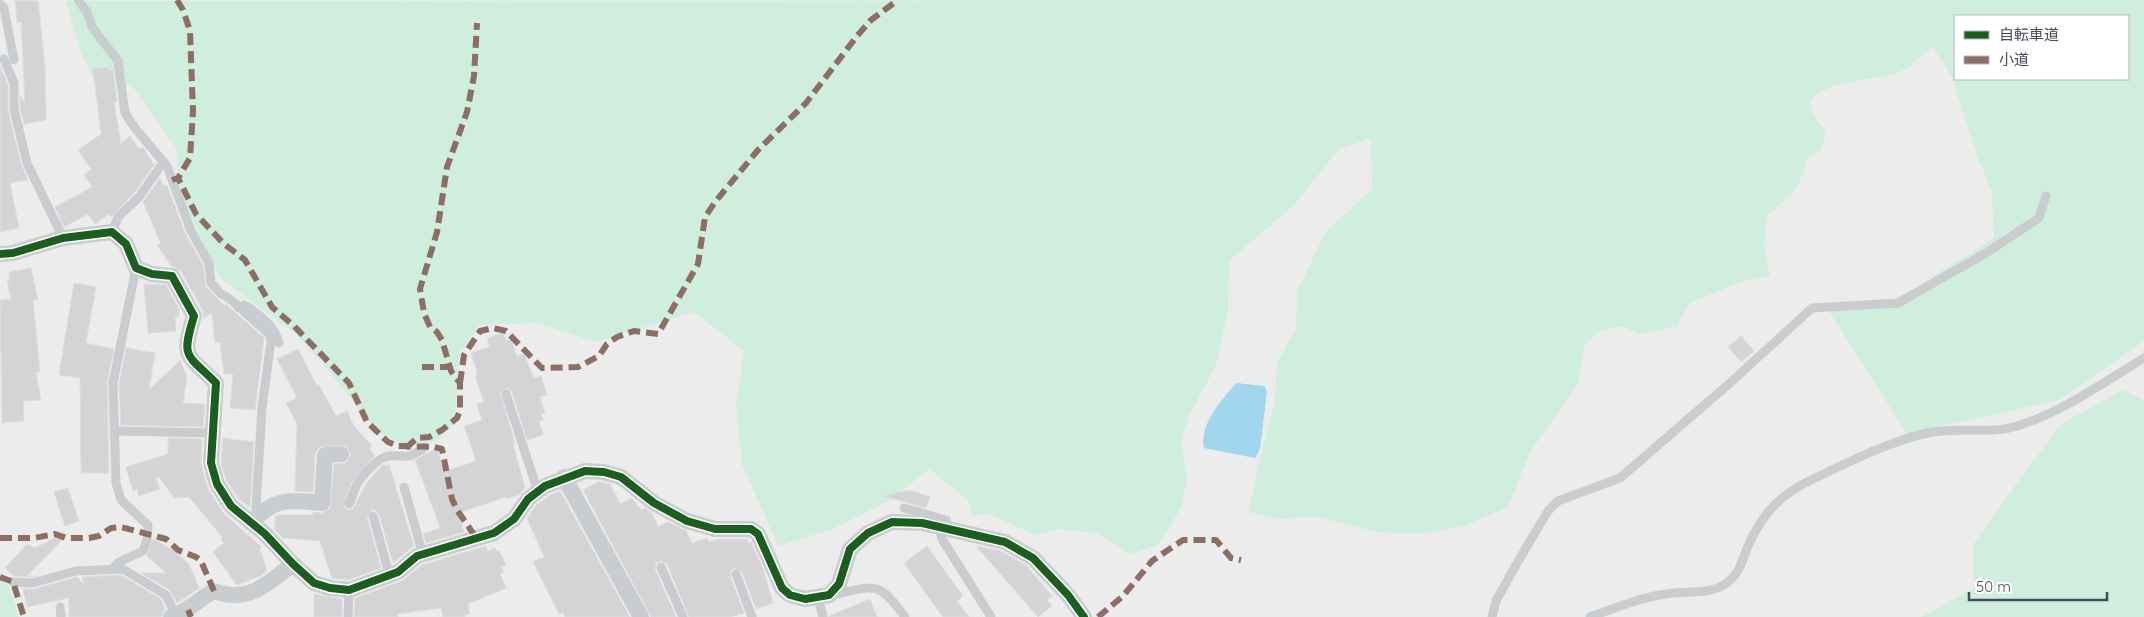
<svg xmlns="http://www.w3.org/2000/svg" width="2144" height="617" viewBox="0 0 2144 617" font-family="Quicksand,'Noto Sans JP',sans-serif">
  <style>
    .green { fill: #cfeede; fill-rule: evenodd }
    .water { fill: #a1d6ee }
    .building { fill: #d4d4d7; stroke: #dededf }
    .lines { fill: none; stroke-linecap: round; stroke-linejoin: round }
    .lane { stroke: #cacdd0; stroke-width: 9 }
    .street { stroke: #cacdd0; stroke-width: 16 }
    .quiet { stroke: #8d6e63; stroke-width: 6; stroke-dasharray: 12 6; stroke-linecap: butt }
    .cycleway-casing { stroke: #fff; stroke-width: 11 }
    .cycleway { stroke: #1b5e20; stroke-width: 8 }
  </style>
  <rect width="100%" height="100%" fill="#edecec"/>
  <g class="green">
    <path d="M2144 0V341L2059 400 1907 434 1829 311 1860 304 1906 305 1935 275 1994 238 1992 192 1978 158 1951 75 1932 46C1923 53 1911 68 1899 72 1870 82 1832 78 1809 101L1816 120 1826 131 1821 150 1808 157C1799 190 1793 194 1767 215L1764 248 1770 276 1746 280 1689 303 1677 326 1640 334 1621 326 1599 331 1584 345 1578 384 1530 452 1508 507 1464 526 1421 534 1377 532 1317 517 1278 519 1249 512 1259 462 1275 402 1277 362 1296 329 1297 292 1325 233 1372 189 1371 138 1339 149 1294 205 1229 261 1228 309 1216 365 1188 418 1181 440 1187 479 1181 508 1158 545 1130 554 1096 533 1058 529 1037 535 986 513 973 517 967 499 929 469 892 499 833 529 778 546 742 464 736 404 744 351 694 312 596 342 538 323 479 325 459 355 455 422 436 442 403 444 379 434 326 367 292 331 219 277 180 194 176 148 132 86 92 75 81 53 66 1ZM1955 16H2128V79H1955Z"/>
    <polygon points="2123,390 2144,400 2144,617 1921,617 1974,588 1974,543 2019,480 2061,424"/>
    <polygon points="0,580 9,586 19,617 0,617"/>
  </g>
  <path class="water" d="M1236 383 1264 386 1267 391 1260 449 1255 458 1204 448C1199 424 1222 400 1236 383Z"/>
  <g class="building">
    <polygon points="15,0 38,1 45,65 46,120 24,124 20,108 20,96 25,103 21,22 17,23"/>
    <polygon points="0,66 8,84 8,110 21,164 28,180 10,183 19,228 0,232"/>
    <polygon points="108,67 108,70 113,70 117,102 114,102 121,144 130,136 139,149 143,147 154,165 134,193 111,217 109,214 95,224 88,214 64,227 55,207 92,187 84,175 91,169 78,150 101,134 93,69"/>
    <polygon points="160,178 164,186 167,185 185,233 203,265 206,287 225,306 226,304 264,338 255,410 230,408 233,374 224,374 220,342 215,343 212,313 204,318 203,311 181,271 171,266 157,245 161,244 143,202"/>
    <polygon points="31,268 38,299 33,300 40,372 36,372 41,400 23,401 24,421 2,423 0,300 11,299 7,280 10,280 9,272"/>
    <polygon points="74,283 96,287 86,343 114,349 107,383 109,473 81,473 80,378 59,375"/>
    <polygon points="144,284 166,285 179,309 179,317 175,317 176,331 148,333"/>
    <polygon points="503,333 506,340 512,341 517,356 524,354 534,378 541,376 547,395 540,397 545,413 541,414 543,420 539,421 543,435 527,440 512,392 507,388 500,392 515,443 513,444 525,488 519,495 506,499 506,497 458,513 464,532 426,543 423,534 440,528 415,460 437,448 444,472 476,461 464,426 482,420 477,404 484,402 476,378 477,372 471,353 490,347 487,338"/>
    <polygon points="1741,336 1754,351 1741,362 1728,347"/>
    <polygon points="126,348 155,353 149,390 180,360 187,377 183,403 205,404 203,427 121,425 119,384"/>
    <polygon points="298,349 317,386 319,385 336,416 347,411 354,426 372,446 369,448 375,455 351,483 344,507 347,510 353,509 367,482 383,465 389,465 414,546 393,563 379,514 375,510 371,510 367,518 381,568 348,580 332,578 320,541 283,538 275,530 275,516 278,515 314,515 312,512 322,513 330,509 334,464 346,463 351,454 345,445 319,447 315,454 313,492 295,491 297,424 286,403 297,398 277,359"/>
    <polygon points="168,438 202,439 201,463 207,487 224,514 262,547 260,549 267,571 260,576 237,585 213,552 224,543 221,540 223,538 189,497 174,498 159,477 156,478 160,489 139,496 137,489 133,491 126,467 168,454"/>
    <polygon points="223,438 254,442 250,507 239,499 226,480 221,462"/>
    <polygon points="598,482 610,484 620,504 632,498 641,510 645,508 652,513 658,527 668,522 686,531 692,543 707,538 709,542 718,539 747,539 748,543 751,542 763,569 773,603 756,609 742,572 734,568 731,570 730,576 744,613 730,617 689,617 667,564 661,561 656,563 655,569 676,617 651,617 583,490"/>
    <polygon points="68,488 79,521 65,526 54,492"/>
    <polygon points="910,490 930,497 926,508 883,496"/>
    <polygon points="560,491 630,617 565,617 563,612 559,614 533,562 544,557 527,518 535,506 550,495"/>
    <polygon points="64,533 66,536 27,576 36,576 31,577 14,576 5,568 27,544 35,548"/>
    <polygon points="153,539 176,552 189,564 199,588 177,603 170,590 141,573 166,573 147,556"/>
    <polygon points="486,546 488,551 495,548 496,552 499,550 506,565 501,567 503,572 500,574 506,588 468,604 470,614 465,615 465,617 443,617 441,608 397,614 398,617 354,617 355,598 402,581 422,565"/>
    <polygon points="927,546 963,596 957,601 969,617 943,617 904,563"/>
    <polygon points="976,546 1001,551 1027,566 1052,596 1047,600 1052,606 1038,617"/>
    <polygon points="121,575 161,599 165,608 161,617 69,617 69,598 27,607 23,589 34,589 77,577 84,585 82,577"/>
    <polygon points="314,594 342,599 342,617 314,617"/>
    <polygon points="870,599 877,617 829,617 829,616"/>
  </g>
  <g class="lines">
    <g class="lane">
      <polyline points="78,0 87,12 92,27 118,61 125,113 135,128 167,166 191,231 209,263 211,283 221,294 229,298 270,335 271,341 262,408 256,508 258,515"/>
      <polyline points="0,4 4,8 14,60"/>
      <polyline points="4,59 14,83 14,109 27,163 63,238"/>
      <polyline points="112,232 118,217 139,197 160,167"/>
      <path d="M239 308 244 305C259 313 275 327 279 343"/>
      <polyline points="506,394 538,492"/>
      <polyline points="115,431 214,433"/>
      <polyline points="404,487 423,555"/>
      <path d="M349 504C352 499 353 492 356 486 361 477 377 458 388 456 409 454 404 462 425 447"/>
      <polyline points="904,508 946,520 944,528"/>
      <polyline points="373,516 389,574"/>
      <polyline points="939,527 942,539 991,617"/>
      <polyline points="661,567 683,617"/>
      <polyline points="113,568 119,562 143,551 147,541 148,525 121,500 116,483 113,383 136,268"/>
      <polyline points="736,574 752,617"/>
      <polyline points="13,582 32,583 76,571 123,569 166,595 176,615"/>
      <path d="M832 595C876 586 877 579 905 617"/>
      <polyline points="818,598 823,617"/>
      <polyline points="60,607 61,617"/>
      <polyline points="348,617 349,590"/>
      <polyline points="1492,617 1496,601 1517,563 1548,511 1558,501 1620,478 1730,383 1812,308 1898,303 1986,253 2039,218 2046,196"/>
      <path d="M1590 617C1615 608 1639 598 1666 594 1686 590 1711 596 1728 582 1740 573 1742 560 1748 546 1763 512 1781 494 1815 478 1851 461 1888 442 1927 433 1956 426 1989 435 2017 426 2063 412 2104 382 2144 358"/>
    </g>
    <g class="street">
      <path d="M0 254 13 253 63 238 112 232 126 244 136 268 152 274 172 276 194 316C181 359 186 353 216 383L211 463 217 484 231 506 265 534 293 564 314 583 330 588 349 590 398 572 417 556 494 533 514 519 528 499 545 486 585 471 604 472 621 477 654 503 687 521 715 529H751L758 534 782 588 790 595 805 599 829 595 839 584 850 549 868 533 892 522 922 523 1005 542 1033 558 1068 595 1084 617"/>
      <polyline points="564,477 641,617"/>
      <path d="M251 523C275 497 289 500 322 503L325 455 341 454"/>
      <path d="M171 617C188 611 199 599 214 591 249 604 266 584 293 564"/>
    </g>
    <g class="quiet">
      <polyline points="177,0 183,10 190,31 193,111 190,158 178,178"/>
      <polyline points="172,180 178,178 196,214 224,244 245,260 272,307 294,326 349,383 367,422 388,442 398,446 434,447 442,449 452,499 457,510 477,539"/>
      <polyline points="422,367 450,367"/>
      <polyline points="460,383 464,355 480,331 493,328 506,331 537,363 542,368 578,367 599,356 607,344 617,337 634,331 658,334 698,264 705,217 715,202 758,150 806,103 857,36 871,20 898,0"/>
      <polyline points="406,448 417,438 429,437 442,430 457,418 460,411 460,383 451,371 442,340 437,332 430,327 424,313 420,289 437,232 447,167 467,112 474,76 477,23"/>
      <polyline points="0,538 34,538 55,534 66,538 89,538 99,536 111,528 121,527 166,539 178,550 196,557 201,561 214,591"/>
      <polyline points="0,577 13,582 24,617"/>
      <polyline points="188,610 191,617"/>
      <polyline points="1098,617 1123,596 1152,561 1183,540 1216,540 1231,558 1241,560"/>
    </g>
    <g class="cycleway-casing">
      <path id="cycleway" d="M0 254 13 253 63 238 112 232 126 244 136 268 152 274 172 276 194 316C181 359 186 353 216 383L211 463 217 484 231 506 265 534 293 564 314 583 330 588 349 590 398 572 417 556 494 533 514 519 528 499 545 486 585 471 604 472 621 477 654 503 687 521 715 529H751L758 534 782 588 790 595 805 599 829 595 839 584 850 549 868 533 892 522 922 523 1005 542 1033 558 1068 595 1084 617"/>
    </g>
    <use href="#cycleway" class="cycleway"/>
  </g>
  <rect x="1954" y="15" width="175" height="65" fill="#ffffff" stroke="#b4b7bd"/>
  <rect x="1964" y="31" width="25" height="8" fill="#1b5e20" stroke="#b4b7bd"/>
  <text x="1999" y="40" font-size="15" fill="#434c59">自転車道</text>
  <rect x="1964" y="56" width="25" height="8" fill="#8d6e63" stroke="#b4b7bd"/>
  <text x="1999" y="65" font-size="15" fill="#434c59">小道</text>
  <path d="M1969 592v8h138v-8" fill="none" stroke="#434c59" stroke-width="2.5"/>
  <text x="1976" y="592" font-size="15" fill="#434c59" stroke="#ffffff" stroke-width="4" paint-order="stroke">50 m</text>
</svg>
